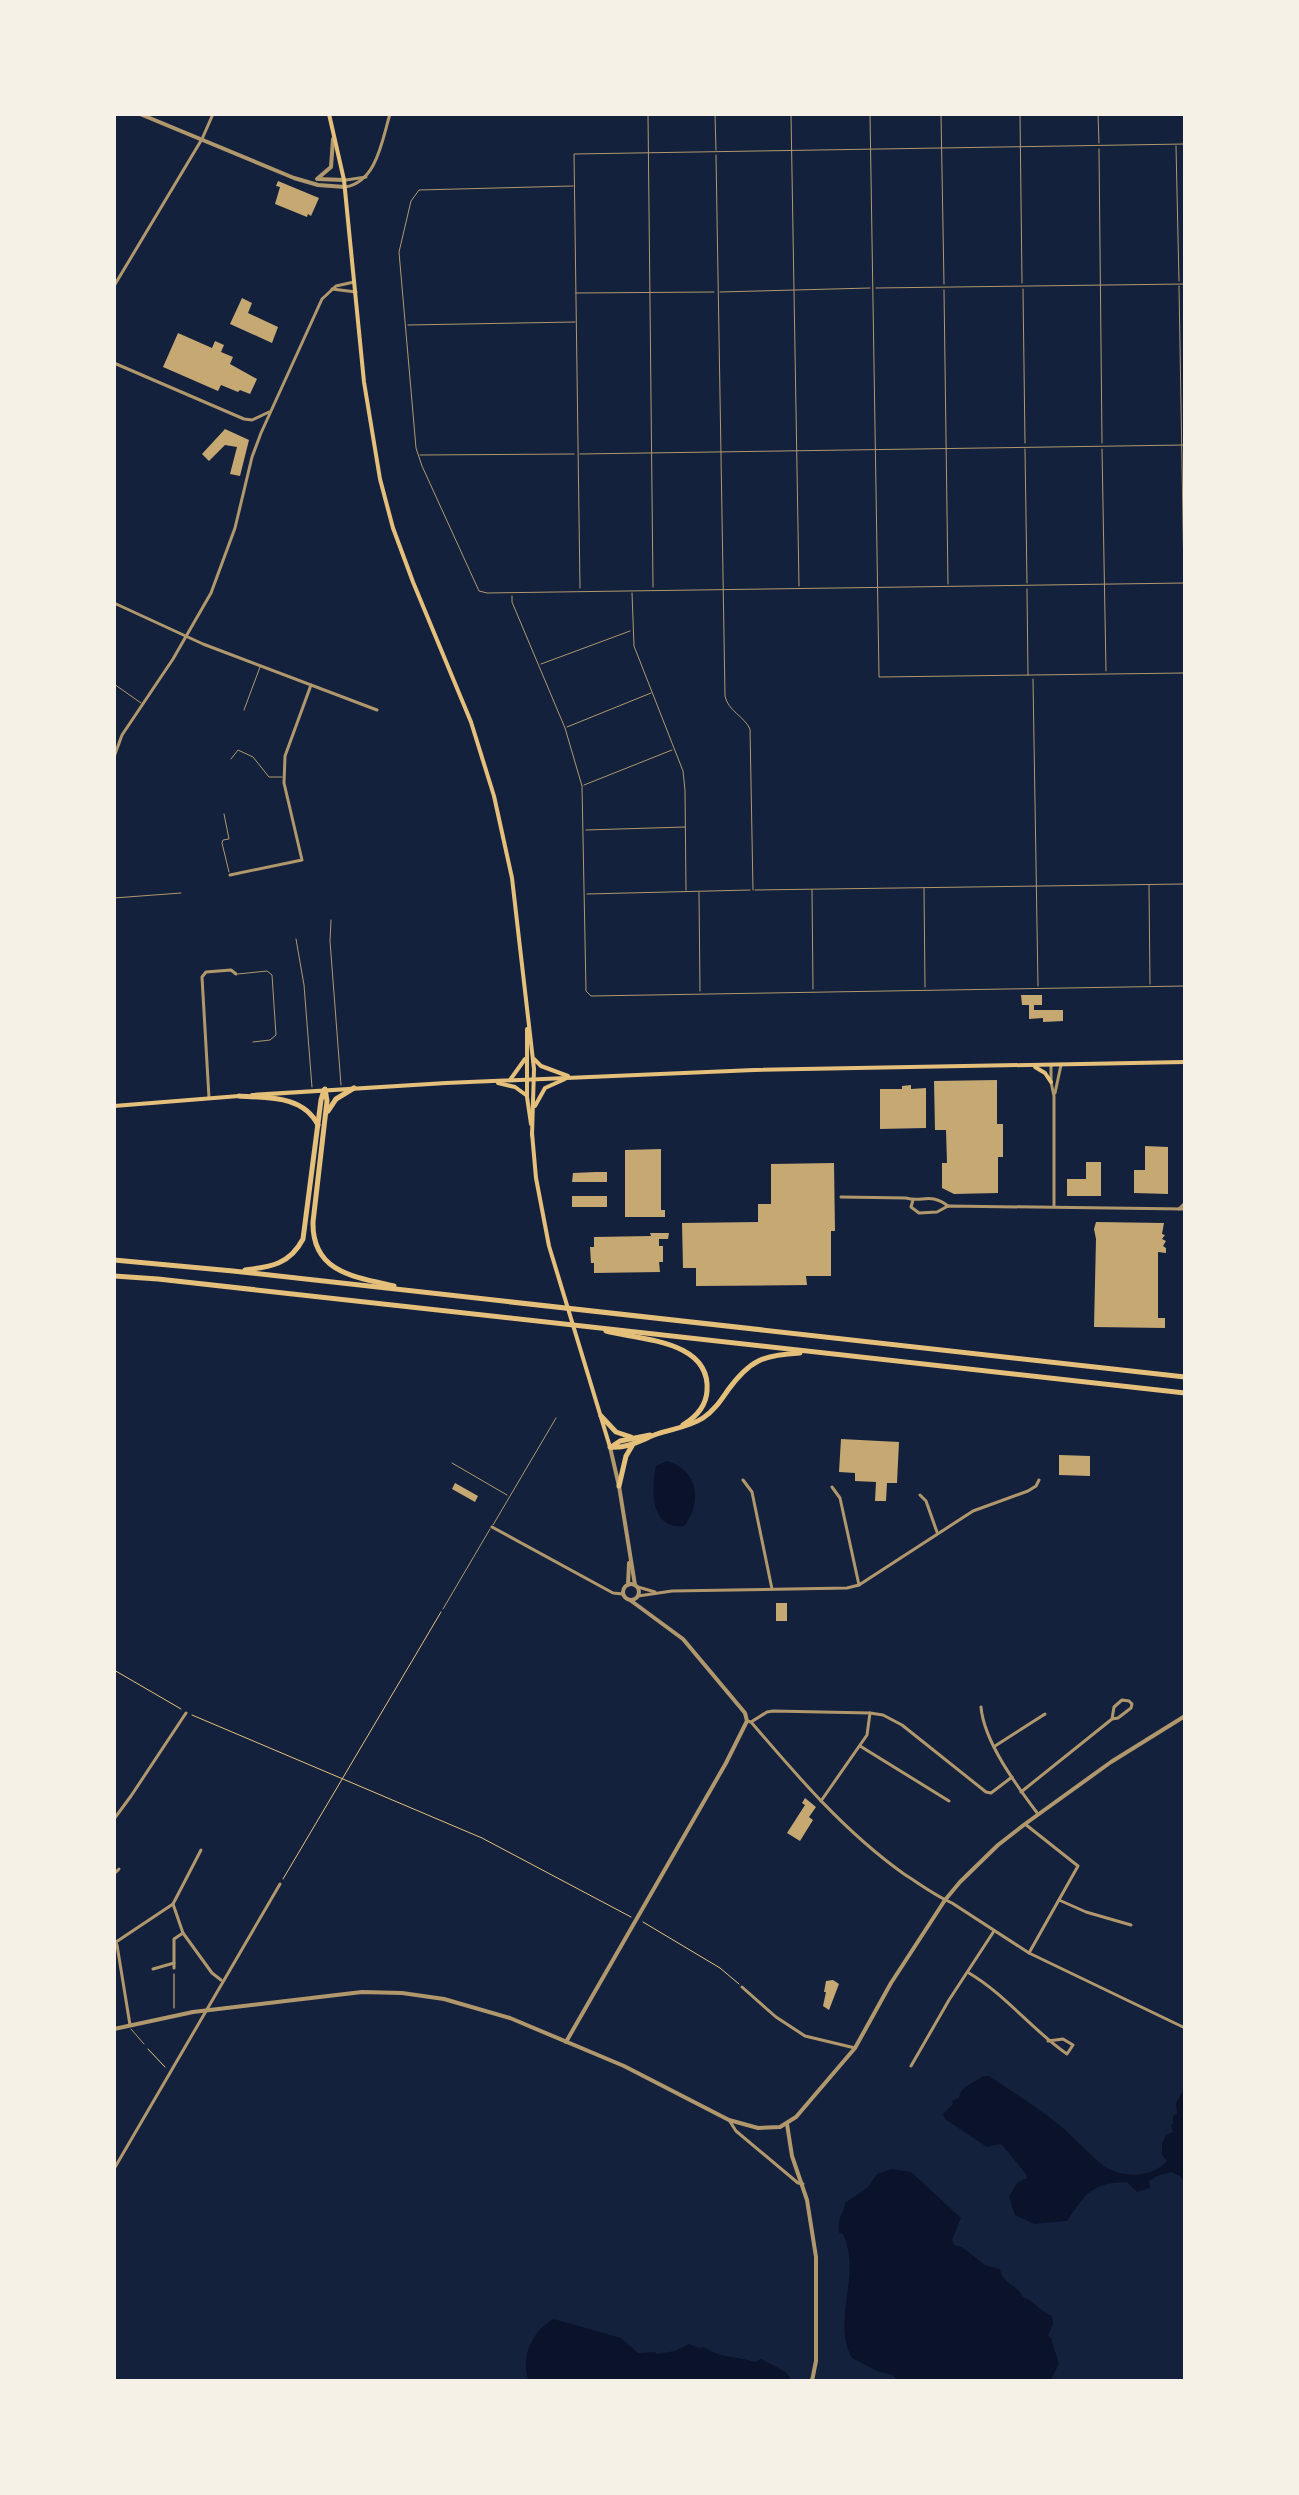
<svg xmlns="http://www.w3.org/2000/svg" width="1299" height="2495" viewBox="0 0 1299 2495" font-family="'Public Sans',sans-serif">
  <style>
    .water { fill: #0b132b }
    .building { fill: #c6a872 }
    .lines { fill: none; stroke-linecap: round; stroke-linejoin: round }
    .path { stroke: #e5c07b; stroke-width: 1 }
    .service { stroke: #b1986c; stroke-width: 1 }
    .minor { stroke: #b1986c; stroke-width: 3 }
    .tertiary { stroke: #b1986c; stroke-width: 4 }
    .secondary { stroke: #e5c07b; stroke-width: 4 }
    .motorway { stroke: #e5c07b; stroke-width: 5 }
  </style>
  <rect width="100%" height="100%" fill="#14213d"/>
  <g class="water">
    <path d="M667 1461C698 1470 703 1502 684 1526 650 1530 651 1489 656 1466Z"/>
    <path d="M983 2076H989C1012 2091 1035 2106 1057 2123 1073 2135 1093 2160 1109 2169 1128 2178 1152 2177 1167 2161L1162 2155V2143L1166 2135 1173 2132 1171 2125 1173 2124V2116L1177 2113 1176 2103 1185 2087V2183L1180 2176 1171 2172 1157 2176 1149 2181 1150 2188 1137 2192 1127 2182C1091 2183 1087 2193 1067 2221L1034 2224 1015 2215 1009 2197 1017 2183 1027 2178 1026 2174 1003 2146 1000 2144 987 2147 945 2119 943 2114 953 2104 952 2101 959 2098C961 2085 975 2083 983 2076Z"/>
    <path d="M892 2169 911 2172 961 2218 952 2240 954 2245 962 2247 985 2265 1000 2269C1002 2284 1017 2284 1023 2297 1033 2300 1041 2312 1052 2316L1053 2324 1048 2335 1051 2338 1059 2364 1050 2381H899L892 2375 877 2371 852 2358C831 2321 862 2275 843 2234L839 2233C837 2215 844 2215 845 2203L868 2187 877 2174Z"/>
    <path d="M554 2319 621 2338 638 2353 655 2352 657 2354 675 2351 689 2344 699 2348 704 2347C719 2358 737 2356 754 2362L761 2359 786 2372 792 2381H529C519 2358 534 2328 554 2319Z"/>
  </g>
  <g class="building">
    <polygon points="278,181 319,198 311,216 308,214 307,217 275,204 280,187 276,186"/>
    <polygon points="242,298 252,303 248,313 278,327 272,343 230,324"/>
    <polygon points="178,333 212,348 215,341 224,345 221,352 233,357 230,364 257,379 250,394 240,390 238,392 221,385 218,391 163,367"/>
    <polygon points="225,429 249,440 240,476 230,474 237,447 225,445 209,461 202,454"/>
    <polygon points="1021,995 1042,995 1042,1005 1034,1005 1034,1010 1063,1010 1063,1021 1043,1022 1043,1018 1029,1019 1029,1005 1022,1005"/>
    <polygon points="997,1080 997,1124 1003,1124 1003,1157 998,1157 998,1193 954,1194 942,1188 942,1163 947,1163 946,1130 935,1130 934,1081"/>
    <polygon points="911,1085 911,1089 926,1088 926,1128 880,1129 880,1089 902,1089 902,1086"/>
    <polygon points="1145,1146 1168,1147 1168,1194 1134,1193 1134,1170 1145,1170"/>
    <polygon points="661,1149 661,1210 665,1210 665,1217 625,1217 625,1150"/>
    <polygon points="1086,1162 1101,1162 1101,1196 1067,1196 1067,1179 1086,1179"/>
    <polygon points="834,1163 835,1231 831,1231 831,1276 806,1276 807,1285 696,1286 696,1268 683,1268 682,1223 758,1222 758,1204 771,1204 771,1164"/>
    <polygon points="595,1172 607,1172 607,1182 572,1182 573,1173"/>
    <rect x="572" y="1196" width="35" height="11"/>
    <polygon points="1096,1222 1164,1223 1162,1234 1165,1235 1162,1239 1166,1241 1163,1246 1166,1248 1166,1253 1158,1252 1158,1318 1165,1318 1165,1328 1094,1327 1096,1239 1094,1229"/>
    <polygon points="650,1233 669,1233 668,1239 659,1239 659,1246 663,1246 663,1262 659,1262 660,1272 594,1273 594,1263 591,1263 590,1247 594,1247 594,1237 651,1236"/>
    <polygon points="841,1439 899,1442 897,1483 887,1483 886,1501 875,1501 876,1482 855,1481 855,1473 839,1472"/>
    <polygon points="1059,1455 1090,1456 1090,1476 1059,1475"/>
    <polygon points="455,1483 478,1496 475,1502 452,1489"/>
    <rect x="776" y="1603" width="11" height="18"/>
    <polygon points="805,1798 816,1807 809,1817 813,1820 800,1841 787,1833 805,1805 802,1803"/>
    <polygon points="833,1980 839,1984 829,2010 823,2006 826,1992 824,1992 826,1981"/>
  </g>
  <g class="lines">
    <g class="path">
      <polyline points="114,1670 181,1709"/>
      <polyline points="192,1715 482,1838 631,1917"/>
      <polyline points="283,1879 441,1612"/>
      <polyline points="643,1922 720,1968 739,1984"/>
      <polyline points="174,2008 174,1974"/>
      <polyline points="148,2049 165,2067"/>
    </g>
    <g class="service">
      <polyline points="648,114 653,587"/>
      <polyline points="715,114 716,150"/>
      <polyline points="791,114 799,586"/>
      <polyline points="870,114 879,677 1185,673"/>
      <polyline points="941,114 944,284"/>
      <polyline points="1020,114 1022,283"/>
      <polyline points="1098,114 1099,143"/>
      <polyline points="1176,146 1179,281"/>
      <polyline points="1099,149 1102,443"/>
      <path d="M716 155 725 696C728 711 744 716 750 729L753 890"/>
      <polyline points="573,186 419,190 411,201 399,252 416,448 422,466 479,591 487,593 1185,583"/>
      <polyline points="1179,286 1184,580"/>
      <polyline points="876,288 1185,284"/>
      <polyline points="1023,289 1025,443"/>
      <polyline points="944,290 948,584"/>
      <polyline points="720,292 870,288"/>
      <polyline points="576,293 714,292"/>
      <polyline points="408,325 575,322"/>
      <polyline points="1025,449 1027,583"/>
      <polyline points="1102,449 1106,671"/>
      <polyline points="580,454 1185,445"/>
      <polyline points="420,455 574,454"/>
      <polyline points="580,588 574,154 1185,144"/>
      <polyline points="1027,589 1028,675"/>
      <polyline points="632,593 634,646 683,771 685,790 686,890"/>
      <polyline points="512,596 512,602 565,728 582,786 586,991 591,996 1185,986"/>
      <polyline points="541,664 630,631"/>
      <polyline points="1033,679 1038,986"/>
      <polyline points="114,682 114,676"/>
      <polyline points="114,684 141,703"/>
      <polyline points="244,710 260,667"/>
      <polyline points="567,727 651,693"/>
      <polyline points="231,759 238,750 253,757 269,777 282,777"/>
      <polyline points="584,785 672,750"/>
      <polyline points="224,814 229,839 223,840 222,843 229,872"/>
      <polyline points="586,830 685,827"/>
      <polyline points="1149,885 1150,984"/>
      <polyline points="924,888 925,987"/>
      <polyline points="755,890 1185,884"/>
      <polyline points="812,890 813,989"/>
      <polyline points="699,892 700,991"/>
      <polyline points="587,894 750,890"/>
      <polyline points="114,898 181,893"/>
      <polyline points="331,920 330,941 341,1085"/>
      <polyline points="296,939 304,985 312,1087"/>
      <polyline points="238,974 267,971 272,975 276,1035 270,1040 253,1042"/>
      <polyline points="452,1463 507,1495"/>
      <polyline points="493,1525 556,1418"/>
      <polyline points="443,1609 490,1529"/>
      <polyline points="131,2029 144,2044"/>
    </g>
    <g class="minor">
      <polyline points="346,180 366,177"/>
      <path d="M345 187C377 182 382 140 390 114"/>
      <polyline points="114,286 202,139 213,114"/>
      <polyline points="332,289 356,292"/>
      <polyline points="114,363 244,419 252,420 269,412"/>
      <polyline points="114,603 203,644 377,710"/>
      <polyline points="114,757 122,735 173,659 211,593 235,528 252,457 261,433 322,299 336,286 354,282"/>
      <polyline points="230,875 302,860 284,783 285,756 311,685"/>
      <polyline points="1051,1065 1051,1082 1054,1096 1054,1206"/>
      <polyline points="1055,1093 1061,1065"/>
      <polyline points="209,1098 202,977 206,972 231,970 236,974"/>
      <path d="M841 1197 906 1198C922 1203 930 1192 948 1206"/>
      <polyline points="913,1200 911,1207 919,1213 937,1212 948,1206 1185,1209"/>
      <polyline points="1179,1209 1185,1203"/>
      <polyline points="743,1480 752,1492 772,1589"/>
      <polyline points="832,1487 840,1498 859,1585"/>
      <polyline points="920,1495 926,1501 937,1532"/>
      <polyline points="492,1527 613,1593 623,1594"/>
      <polyline points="638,1587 655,1592"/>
      <polyline points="638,1596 672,1591 847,1588 859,1585 973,1511 1028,1491 1036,1486 1039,1480"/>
      <path d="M981 1707C984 1742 1017 1786 1038 1814"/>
      <path d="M747 1721 751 1722C798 1777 845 1832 904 1874 920 1884 934 1895 952 1903L1029 1953 1185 2028"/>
      <polyline points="751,1722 767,1712 773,1711 870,1713 883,1715 902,1725 986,1792 991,1793 1012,1777"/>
      <polyline points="860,1746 949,1801"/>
      <polyline points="995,1746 1045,1714"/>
      <polyline points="1021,1792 1112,1719 1118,1718 1131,1708 1132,1704 1129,1701 1122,1700 1114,1707 1112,1719"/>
      <polyline points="821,1801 867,1735 870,1713"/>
      <polyline points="114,1819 131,1796 186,1713"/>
      <polyline points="1025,1824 1078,1866 1029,1953"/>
      <polyline points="114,1874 119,1869"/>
      <polyline points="1059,1900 1086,1912 1131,1925"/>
      <polyline points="173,1904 183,1933 212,1973 221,1980"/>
      <polyline points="114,1939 117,1945 130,2025"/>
      <polyline points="116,1942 173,1904 201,1850"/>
      <polyline points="174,1968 174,1939 183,1933"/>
      <polyline points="153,1969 174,1963"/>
      <path d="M969 1973C1006 1995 1032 2030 1067 2054L1073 2045 1063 2039 1048 2041"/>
      <polyline points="742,1987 776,2017 805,2036 855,2048"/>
      <polyline points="911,2066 949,2000 994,1931"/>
      <polyline points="729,2120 736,2131 798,2183 803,2184"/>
      <polyline points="114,2169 280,1884"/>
    </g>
    <g class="tertiary">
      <polyline points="140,114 294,178 318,185 345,187"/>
      <polyline points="317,179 331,167 333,139"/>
      <polyline points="318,179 344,180"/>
      <polyline points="610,1447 619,1486 635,1585"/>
      <circle cx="631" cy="1592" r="8"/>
      <polyline points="628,1585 629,1563"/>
      <polyline points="114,2029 193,2012 362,1992 402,1993 444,1999 510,2018 624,2066 729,2120 758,2128 780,2127 796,2117 855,2048 891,1983 945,1900 960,1882 998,1845 1025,1824 1111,1762 1185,1716"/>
      <polyline points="566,2042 726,1763 747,1721 745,1713 683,1639 630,1600"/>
      <polyline points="787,2124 792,2156 807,2200 816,2257 816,2361 812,2381"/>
    </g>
    <g class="secondary">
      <polyline points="329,114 344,180 364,382 380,479 393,528 413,582 471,722 494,796 512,878 534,1069 532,1135"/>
      <polyline points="527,1029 527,1097 531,1124"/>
      <polyline points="534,1059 541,1066 568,1076"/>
      <polyline points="1035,1067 1045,1073 1051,1082"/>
      <polyline points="510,1080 525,1059"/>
      <polyline points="498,1083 515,1087 526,1095"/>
      <polyline points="252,1095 446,1083 754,1070 1185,1062"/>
      <polyline points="114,1106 239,1096"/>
      <polyline points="535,1106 545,1088 565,1079"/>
      <polyline points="532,1133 536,1178 549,1246 610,1447"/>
    </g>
    <g class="motorway">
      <path d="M325 1089 327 1101 313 1222C312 1272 354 1277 394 1286"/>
      <path d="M239 1096C268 1098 303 1095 318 1125"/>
      <polyline points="328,1111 336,1099 354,1088"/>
      <polyline points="114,1260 233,1271 1185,1377"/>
      <path d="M245 1270C271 1267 290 1264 303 1239L321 1100 324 1090"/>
      <polyline points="114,1276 158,1279 1185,1393"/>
      <path d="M606 1331C640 1340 711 1340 707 1391 706 1407 696 1417 683 1425"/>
      <polyline points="601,1416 616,1432 631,1437"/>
      <path d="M610 1447C627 1449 641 1440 657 1434 672 1429 689 1427 703 1418 714 1411 721 1400 728 1390 750 1360 763 1355 800 1353"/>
      <polyline points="611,1447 620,1441 650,1435"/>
      <polyline points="619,1486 626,1456 632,1446"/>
    </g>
  </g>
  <rect width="1299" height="2495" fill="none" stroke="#f6f1e7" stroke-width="232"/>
</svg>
